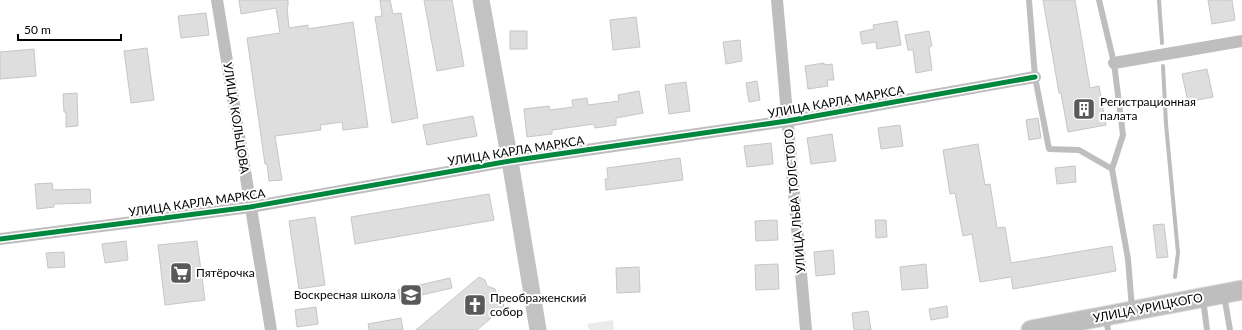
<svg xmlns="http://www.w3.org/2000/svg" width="1242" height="330" viewBox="0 0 1242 330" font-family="Lato,sans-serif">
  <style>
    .green { fill: #ebebeb }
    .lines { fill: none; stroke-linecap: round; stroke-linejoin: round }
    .stream { stroke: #bdbdbd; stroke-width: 4 }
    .building { fill: #dedede; stroke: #c6c6c6 }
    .primary-casing { stroke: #dbdbdb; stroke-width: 21 }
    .lane { stroke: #bebebe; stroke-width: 6 }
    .street { stroke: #bebebe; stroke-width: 12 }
    .secondary { stroke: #c2c2c2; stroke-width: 17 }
    .primary { stroke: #bebebe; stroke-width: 19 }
    .cycleway-casing { stroke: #fff; stroke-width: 8 }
    .cycleway { stroke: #00873e; stroke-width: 5 }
    .labels { text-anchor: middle; stroke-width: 4; stroke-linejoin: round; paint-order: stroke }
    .street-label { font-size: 12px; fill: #000; stroke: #fff }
    .poi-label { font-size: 12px; fill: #000; stroke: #fff; text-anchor: start }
  </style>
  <rect width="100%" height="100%" fill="#fff"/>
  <polygon class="green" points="613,320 614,330 589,330 587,324"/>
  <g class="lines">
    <g class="stream">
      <polyline points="1159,0 1162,43"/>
      <polyline points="1163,66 1166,124 1178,253 1175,277"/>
    </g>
  </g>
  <g class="building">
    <polygon points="239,0 288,0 288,6 287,7 289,28 308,25 308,29 353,22 368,127 343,130 342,122 320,125 321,130 275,136 282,180 269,181 267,164 265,164 247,38 280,33 276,8 241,14"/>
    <polygon points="380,0 390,0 393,14 401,13 418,118 392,123 375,17 382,16"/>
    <polygon points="424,0 452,0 464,66 437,71"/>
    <polygon points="1043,0 1075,0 1090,88 1099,86 1106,125 1068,132 1061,93 1059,93"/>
    <polygon points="1208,0 1232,0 1235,20 1212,24"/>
    <polygon points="206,13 209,35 181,38 178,16"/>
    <polygon points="636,17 640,47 613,50 610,20"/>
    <polygon points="897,21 901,45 877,49 876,42 862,44 860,32 874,29 873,25"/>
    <rect x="510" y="31" width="17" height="18"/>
    <polygon points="929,31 932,46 929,47 932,70 916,73 913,50 908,50 905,35"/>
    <polygon points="740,40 742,61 726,64 723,42"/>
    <polygon points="147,48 154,100 131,103 124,51"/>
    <polygon points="34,49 36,76 0,79 0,52"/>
    <polygon points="824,63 824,65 832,64 834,80 827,80 828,86 808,89 805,66"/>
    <polygon points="1207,69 1213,97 1188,102 1182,74"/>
    <polygon points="757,81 760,100 749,102 746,83"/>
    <polygon points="686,82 690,111 669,114 665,85"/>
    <polygon points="639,91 643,113 616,118 616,125 595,128 594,124 552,130 552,134 527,137 524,109 549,106 550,110 573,107 572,100 587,98 588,105 619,101 618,95"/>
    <polygon points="77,93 78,126 66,127 66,112 64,112 63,94"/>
    <polygon points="473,116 477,136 427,145 423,125"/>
    <polygon points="1038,118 1041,138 1029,140 1026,120"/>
    <polygon points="900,125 903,146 881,149 878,128"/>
    <polygon points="832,134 836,161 811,164 807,138"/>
    <polygon points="771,143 773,164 747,167 744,146"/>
    <polygon points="978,144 985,185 990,184 997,228 1005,227 1011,263 1112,246 1116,271 1013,289 1011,277 980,282 972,234 963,236 955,193 950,194 943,150"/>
    <polygon points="680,158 683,180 606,190 605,179 608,179 607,168"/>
    <polygon points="1075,166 1076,182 1057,184 1055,168"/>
    <polygon points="52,183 53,190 90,189 91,203 54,204 54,207 37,209 35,184"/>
    <polygon points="489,194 494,220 355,244 351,217"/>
    <polygon points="315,217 325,285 299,289 289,221"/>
    <polygon points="777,220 778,240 756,241 755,221"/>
    <polygon points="875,220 886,220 887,237 876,238"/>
    <polygon points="1164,224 1168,257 1157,258 1153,225"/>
    <polygon points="126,241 128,260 105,263 102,244"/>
    <polygon points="197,241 205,300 165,305 158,245"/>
    <polygon points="833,250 835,274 816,276 814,252"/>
    <polygon points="64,252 65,267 48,268 46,253"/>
    <polygon points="778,264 779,289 756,290 755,265"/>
    <polygon points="926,264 928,288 902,290 900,267"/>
    <polygon points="639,267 640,292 617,293 616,268"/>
    <polygon points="479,277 485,280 487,286 495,289 498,298 503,302 504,307 477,330 416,330"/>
    <polygon points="450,278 452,288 400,300 398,290"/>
    <polygon points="947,306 948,317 931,320 929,309"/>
    <polygon points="316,307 318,324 297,327 295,310"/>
    <polygon points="868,311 871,330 854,330 852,313"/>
    <polygon points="401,318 403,330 369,330 368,324"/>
  </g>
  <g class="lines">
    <g class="primary-casing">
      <polyline id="primary" points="1031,330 1242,290"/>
    </g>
    <g class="lane">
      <polyline points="1029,0 1035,77 1049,149 1079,150 1112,169"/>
      <polyline points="1099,0 1114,63 1123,135 1112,169 1128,259 1132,309"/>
      <polyline points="1224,295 1230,330"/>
      <polyline points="1203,299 1207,330"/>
      <polyline points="1106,318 1108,330"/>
    </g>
    <g class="street">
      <polyline points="217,0 271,330"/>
      <polyline points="777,0 806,330"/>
      <polyline points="1114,63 1242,41"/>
      <polyline points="0,239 250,207 510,161 787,121 1035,77"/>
    </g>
    <polyline class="secondary" points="481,0 510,161 538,330"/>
    <use href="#primary" class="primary"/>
    <g class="cycleway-casing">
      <polyline id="cycleway" points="0,239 250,207 510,161 787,121 1035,77"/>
    </g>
    <use href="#cycleway" class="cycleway"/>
  </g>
  <defs>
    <g id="building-square" transform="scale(1.15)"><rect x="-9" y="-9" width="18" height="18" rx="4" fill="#595959" stroke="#fff"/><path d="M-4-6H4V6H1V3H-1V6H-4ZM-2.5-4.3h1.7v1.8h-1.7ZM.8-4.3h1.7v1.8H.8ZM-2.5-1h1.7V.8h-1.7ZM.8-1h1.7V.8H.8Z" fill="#fff"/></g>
    <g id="supermarket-square" transform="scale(1.15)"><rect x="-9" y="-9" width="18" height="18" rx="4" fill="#595959" stroke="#fff"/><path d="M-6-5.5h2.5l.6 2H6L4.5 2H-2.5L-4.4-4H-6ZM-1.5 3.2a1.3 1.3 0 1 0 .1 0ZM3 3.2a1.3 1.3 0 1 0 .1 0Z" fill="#fff"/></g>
    <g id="school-square" transform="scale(1.15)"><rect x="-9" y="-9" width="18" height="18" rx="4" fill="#595959" stroke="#fff"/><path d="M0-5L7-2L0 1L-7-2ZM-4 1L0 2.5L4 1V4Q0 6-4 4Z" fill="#fff"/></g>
    <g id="church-square" transform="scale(1.15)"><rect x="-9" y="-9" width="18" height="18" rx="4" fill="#595959" stroke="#fff"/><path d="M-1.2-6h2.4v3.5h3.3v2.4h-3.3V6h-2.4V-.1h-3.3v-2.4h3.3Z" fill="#fff"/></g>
  </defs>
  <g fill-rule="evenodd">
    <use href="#building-square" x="1084" y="109"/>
    <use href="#supermarket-square" x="181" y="273"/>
    <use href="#school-square" x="411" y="295"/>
    <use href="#church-square" x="475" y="305"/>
  </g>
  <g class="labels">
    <g class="street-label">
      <text transform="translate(836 102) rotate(-10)" y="4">УЛИЦА КАРЛА МАРКСА</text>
      <text transform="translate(236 118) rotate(81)" y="4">УЛИЦА КОЛЬЦОВА</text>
      <text transform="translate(516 151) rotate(-9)" y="4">УЛИЦА КАРЛА МАРКСА</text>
      <text transform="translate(795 201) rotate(-95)" y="4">УЛИЦА ЛЬВА ТОЛСТОГО</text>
      <text transform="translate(197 203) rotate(-8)" y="4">УЛИЦА КАРЛА МАРКСА</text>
      <text transform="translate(1148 308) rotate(-11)" y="4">УЛИЦА УРИЦКОГО</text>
    </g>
    <g class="poi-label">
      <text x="1100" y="106">Регистрационная<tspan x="1100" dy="14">палата</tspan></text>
      <text x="196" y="277">Пятёрочка</text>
      <text x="396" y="299" text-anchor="end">Воскресная школа</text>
      <text x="490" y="302">Преображенский<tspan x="490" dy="14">собор</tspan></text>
    </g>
  </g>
  <path d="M18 34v6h103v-6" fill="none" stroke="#000000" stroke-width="2"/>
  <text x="24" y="34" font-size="12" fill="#000000" stroke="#ffffff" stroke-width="3" paint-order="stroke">50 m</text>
</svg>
